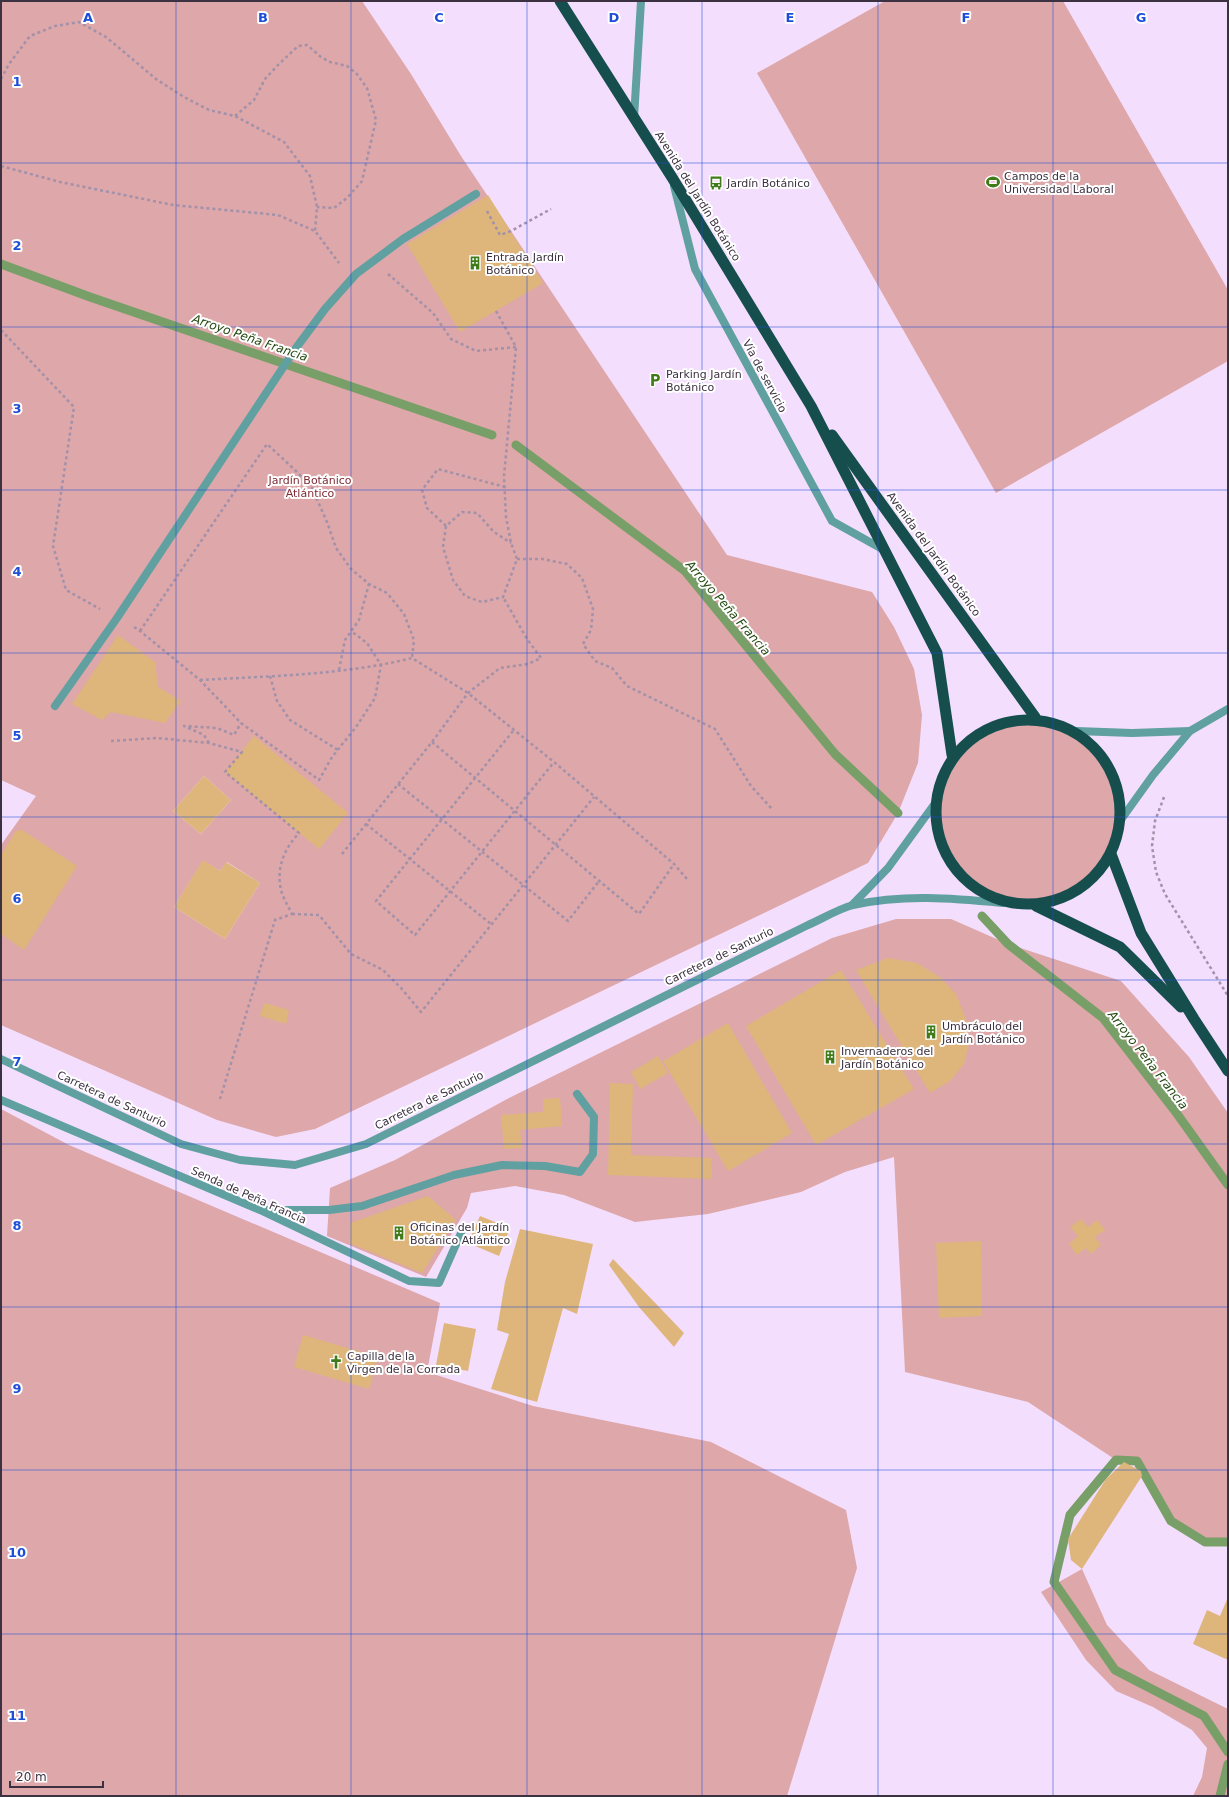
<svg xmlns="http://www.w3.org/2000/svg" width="1229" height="1797" viewBox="0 0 1229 1797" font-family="'DejaVu Sans',sans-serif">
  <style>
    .green { fill: #dea7a9; fill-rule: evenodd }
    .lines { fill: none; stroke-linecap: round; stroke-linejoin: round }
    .stream { stroke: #799f69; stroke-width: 9 }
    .building { fill: #deb67c }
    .path { stroke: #a391a9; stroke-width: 2.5; stroke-dasharray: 3 3; stroke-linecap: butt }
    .service { stroke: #60a0a1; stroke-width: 8 }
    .pedestrian { stroke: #60a0a1; stroke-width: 8 }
    .minor { stroke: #60a0a1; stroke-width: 8 }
    .tertiary { stroke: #60a0a1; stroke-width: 8 }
    .trunk { stroke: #164e4e; stroke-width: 11 }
    .grid { fill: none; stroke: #1d4ed8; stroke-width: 1; stroke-opacity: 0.55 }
    .labels { text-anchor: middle; stroke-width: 4; stroke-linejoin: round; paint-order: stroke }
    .poi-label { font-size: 11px; fill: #3c3140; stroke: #fff; text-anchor: start }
    .street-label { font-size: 11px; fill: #3c3140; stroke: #fff }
    .park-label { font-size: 11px; fill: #802a35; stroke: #fff }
    .water-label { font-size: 12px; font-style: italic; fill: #254a11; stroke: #fff }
    .grid-label { font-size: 13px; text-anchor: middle; font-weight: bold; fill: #1d4ed8; stroke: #fff; stroke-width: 4; stroke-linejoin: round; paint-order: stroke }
  </style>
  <rect width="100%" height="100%" fill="#f4defd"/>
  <g class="green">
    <path d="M1 1H362L411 74 461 156 727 555 872 592 894 627 914 669 922 715 918 763 898 813 868 863 315 1129 276 1137 217 1120 1 1025V845L36 796 1 780ZM204 776 231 800 201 834 173 811ZM203 861 220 871 227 862 260 883 225 939 174 907Z"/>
    <polygon points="885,1 1063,1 1228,290 1228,361 996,493 757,73"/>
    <circle cx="1028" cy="812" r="92"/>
    <polygon points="896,919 951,919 1008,944 1121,981 1189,1057 1228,1113 1228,1542 1205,1542 1171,1521 1137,1461 1116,1460 1028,1402 905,1372 894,1157 845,1172 801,1192 708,1214 635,1222 564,1195 515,1186 471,1193 467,1208 426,1277 327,1236 330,1188 395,1160 509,1098 832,938"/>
    <polygon points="1,1109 69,1145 440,1303 427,1372 533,1406 711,1442 846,1510 857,1568 787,1796 1,1796"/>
    <polygon points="1082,1569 1107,1625 1149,1670 1228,1709 1228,1796 1193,1796 1202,1777 1207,1748 1192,1730 1153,1707 1116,1691 1086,1660 1041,1592"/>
  </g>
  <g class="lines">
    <g class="stream">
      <polyline points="1,264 90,297 492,435"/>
      <polyline points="516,445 685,571 835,754 898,813"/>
      <polyline points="982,916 1008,944 1103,1018 1175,1111 1228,1185"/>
      <polyline points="1228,1542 1205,1542 1171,1521 1137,1461 1116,1460 1070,1515 1054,1582 1115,1670 1204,1716 1228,1752"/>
      <polyline points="1220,1796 1228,1764"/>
    </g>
  </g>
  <g class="building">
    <polygon points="488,195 543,283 460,332 407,244"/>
    <polygon points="118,635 155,662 158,687 181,701 165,723 111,712 102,720 72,704"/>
    <polygon points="254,736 348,813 319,849 225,772"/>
    <polygon points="204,776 231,800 201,834 173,811"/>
    <polygon points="22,830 77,866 24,950 1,934 1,855 16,831"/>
    <polygon points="203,860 220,871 226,862 260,883 225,939 174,907"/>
    <polygon points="888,958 917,963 941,978 956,994 967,1022 969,1043 964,1064 950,1081 930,1093 856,970"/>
    <polygon points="841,970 914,1089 816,1145 746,1026"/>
    <polygon points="264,1003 289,1010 286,1024 260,1016"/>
    <polygon points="728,1023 792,1133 728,1171 663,1061"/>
    <polygon points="658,1056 668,1073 640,1089 631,1072"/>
    <polygon points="610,1083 633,1084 631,1155 711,1158 712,1179 608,1175"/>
    <polygon points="560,1098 562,1126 520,1130 522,1148 504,1149 501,1115 543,1112 543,1099"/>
    <polygon points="428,1196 456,1220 422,1273 349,1243 350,1223"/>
    <polygon points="480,1216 510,1228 499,1256 468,1243"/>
    <polygon points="1081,1219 1088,1227 1097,1220 1105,1230 1095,1237 1101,1245 1091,1254 1086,1248 1077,1255 1069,1244 1078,1236 1070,1227"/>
    <polygon points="520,1229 593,1244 577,1314 563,1308 537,1402 491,1389 509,1334 497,1330 505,1282"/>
    <polygon points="981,1241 982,1316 939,1318 936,1243"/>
    <polygon points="613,1259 684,1333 674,1347 639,1307 609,1265"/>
    <polygon points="444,1323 476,1329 468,1371 436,1365"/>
    <polygon points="303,1335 378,1357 369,1389 294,1367"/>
    <polygon points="1124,1462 1141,1471 1142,1476 1082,1569 1071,1560 1068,1539 1106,1479"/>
    <polygon points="1228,1597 1228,1660 1193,1644 1207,1610 1220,1616"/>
  </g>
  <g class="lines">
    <g class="path">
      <polyline points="1,79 9,64 30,36 55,26 79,22 106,37 156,79 184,97 209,110 235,116 284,142 310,176 317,207 315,231"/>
      <polyline points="235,116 254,100 265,79 278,65 298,46 307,45 321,57 330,62 347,66 356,73 367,88 376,120 362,181 347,198 334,208 317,207"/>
      <polyline points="1,166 60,182 173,205 278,215 315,231 339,263"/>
      <polyline points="487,211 500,235 511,231 551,209"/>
      <polyline points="388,274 433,313 451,339 476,351 516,347"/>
      <polyline points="496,311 516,347 504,476 506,517 511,543 517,559 503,597 482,602 465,596 453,580 443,547 446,526 462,512 477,513 494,532 511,543"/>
      <polyline points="1,330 74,407 53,546 66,590 100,609"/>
      <polyline points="446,526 427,508 422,490 438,469 505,487"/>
      <polyline points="517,559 543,559 567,564 582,578 593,609 591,630 583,644 595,661 612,668 627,686 715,729 751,786 772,809"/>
      <polyline points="134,627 140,631 200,680 241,723 319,780 332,757 356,727 375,698 381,665 367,643 351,631"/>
      <polyline points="140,631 267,444 296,471 312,488 327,522 336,548 351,569 369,584 387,593 404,614 414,640 412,658"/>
      <polyline points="339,670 345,640 359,620 369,584"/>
      <polyline points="270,676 277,701 290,720 338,750"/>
      <path d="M200 680C271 676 344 675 412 658L468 693 554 762 674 864 687 879"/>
      <polyline points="513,731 376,901 415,935 554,762"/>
      <path d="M111 741 157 738 209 743 242 752 225 772 299 833C284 849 276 868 281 890 283 898 288 906 292 914L275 920 220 1099"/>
      <polyline points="432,742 639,914 674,864"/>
      <polyline points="209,743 204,735 184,726 217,728 234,735 241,723"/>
      <polyline points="398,784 568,921 599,881"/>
      <polyline points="1164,797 1155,821 1152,846 1156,872 1165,894 1228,996"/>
      <polyline points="366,824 491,924"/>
      <polyline points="342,854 432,742 468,693 500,668 528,664 541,658 527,639 503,597"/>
      <polyline points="292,914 319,915 351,954 383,970 401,988 421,1012 594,797"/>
    </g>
    <g class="service">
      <polyline points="674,186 695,269 832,521 884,550"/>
      <polyline points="1,1100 260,1210 409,1281 439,1283 461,1233"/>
      <polyline points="264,1210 329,1210 362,1206 454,1175 502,1165 545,1166 580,1172 593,1154 594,1117 577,1094"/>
    </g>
    <polyline class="pedestrian" points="55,706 117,618 296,348 325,309 356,274 403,239 476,194"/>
    <g class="minor">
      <polyline points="634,118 641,1"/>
      <polyline points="852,905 888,868 936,802"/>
      <path d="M1 1059 181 1144 240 1160 295 1165 366 1144 808 925C822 919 838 909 853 905 903 894 952 898 1002 903"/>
    </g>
    <g class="tertiary">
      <polyline points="1076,731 1132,733 1190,731"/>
      <polyline points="1120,821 1153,775 1190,731 1228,709"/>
    </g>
    <g class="trunk">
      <polyline points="560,1 673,179 811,406 937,653 952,755"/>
      <polyline points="832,435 1035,717"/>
      <circle cx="1028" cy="812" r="92"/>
      <polyline points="1111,854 1141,933 1194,1019 1228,1071"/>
      <polyline points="1036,906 1120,947 1181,1007"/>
    </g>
  </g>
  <path class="grid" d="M176 1V1796M351 1V1796M527 1V1796M702 1V1796M878 1V1796M1053 1V1796M1 163H1228M1 327H1228M1 490H1228M1 653H1228M1 817H1228M1 980H1228M1 1144H1228M1 1307H1228M1 1470H1228M1 1634H1228"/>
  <defs>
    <g id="stadium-bare" transform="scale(1.08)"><path d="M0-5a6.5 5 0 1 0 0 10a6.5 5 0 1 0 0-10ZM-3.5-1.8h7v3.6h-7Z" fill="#3f7c19" stroke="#fff" stroke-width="2.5" paint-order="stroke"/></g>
    <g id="bus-bare" transform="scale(1.08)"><path d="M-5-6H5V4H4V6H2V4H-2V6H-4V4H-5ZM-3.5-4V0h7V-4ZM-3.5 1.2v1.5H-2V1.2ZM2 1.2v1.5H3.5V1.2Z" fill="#3f7c19" stroke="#fff" stroke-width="2.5" paint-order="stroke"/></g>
    <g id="building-bare" transform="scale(1.08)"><path d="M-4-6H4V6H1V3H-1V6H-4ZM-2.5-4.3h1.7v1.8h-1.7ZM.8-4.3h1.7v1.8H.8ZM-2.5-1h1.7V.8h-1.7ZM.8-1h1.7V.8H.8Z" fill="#3f7c19" stroke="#fff" stroke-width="2.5" paint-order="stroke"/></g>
    <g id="parking-bare" transform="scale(1.08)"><path d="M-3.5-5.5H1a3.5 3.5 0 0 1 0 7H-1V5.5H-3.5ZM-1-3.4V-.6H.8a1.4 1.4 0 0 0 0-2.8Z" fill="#3f7c19" stroke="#fff" stroke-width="2.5" paint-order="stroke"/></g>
    <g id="church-bare" transform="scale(1.08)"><path d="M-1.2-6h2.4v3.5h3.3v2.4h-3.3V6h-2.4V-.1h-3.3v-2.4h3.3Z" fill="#3f7c19" stroke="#fff" stroke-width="2.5" paint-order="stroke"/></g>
  </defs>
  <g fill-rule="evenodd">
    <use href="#stadium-bare" x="993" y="182"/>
    <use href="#bus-bare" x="716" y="183"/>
    <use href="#building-bare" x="475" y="263"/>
    <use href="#parking-bare" x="655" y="380"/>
    <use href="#building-bare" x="931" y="1032"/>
    <use href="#building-bare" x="830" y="1057"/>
    <use href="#building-bare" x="399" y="1233"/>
    <use href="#church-bare" x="336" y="1362"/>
  </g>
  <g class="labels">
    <g class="poi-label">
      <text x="1004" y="180">Campos de la<tspan x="1004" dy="13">Universidad Laboral</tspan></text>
      <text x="727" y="187">Jardín Botánico</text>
      <text x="486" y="261">Entrada Jardín<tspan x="486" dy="13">Botánico</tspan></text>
      <text x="666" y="378">Parking Jardín<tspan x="666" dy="13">Botánico</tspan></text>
      <text x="942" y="1030">Umbráculo del<tspan x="942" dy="13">Jardín Botánico</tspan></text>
      <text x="841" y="1055">Invernaderos del<tspan x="841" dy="13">Jardín Botánico</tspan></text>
      <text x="410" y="1231">Oficinas del Jardín<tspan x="410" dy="13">Botánico Atlántico</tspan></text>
      <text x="347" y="1360">Capilla de la<tspan x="347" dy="13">Virgen de la Corrada</tspan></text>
    </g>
    <g class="street-label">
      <text transform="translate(698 196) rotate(58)" y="4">Avenida del Jardín Botánico</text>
      <text transform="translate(765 376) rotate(62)" y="4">Vía de servicio</text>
      <text transform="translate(934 554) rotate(54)" y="4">Avenida del Jardín Botánico</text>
      <text transform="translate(719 956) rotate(-26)" y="4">Carretera de Santurio</text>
      <text transform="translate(112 1099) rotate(25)" y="4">Carretera de Santurio</text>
      <text transform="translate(429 1100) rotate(-26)" y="4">Carretera de Santurio</text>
      <text transform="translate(249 1195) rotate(24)" y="4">Senda de Peña Francia</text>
    </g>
    <g class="park-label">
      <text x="310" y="484">Jardín Botánico<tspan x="310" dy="13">Atlántico</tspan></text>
    </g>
    <g class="water-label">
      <text transform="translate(250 338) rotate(19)" y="4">Arroyo Peña Francia</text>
      <text transform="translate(728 608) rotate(49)" y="4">Arroyo Peña Francia</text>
      <text transform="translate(1148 1060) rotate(52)" y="4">Arroyo Peña Francia</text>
    </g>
  </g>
  <g class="grid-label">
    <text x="88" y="22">A</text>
    <text x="263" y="22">B</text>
    <text x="439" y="22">C</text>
    <text x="614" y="22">D</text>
    <text x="790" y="22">E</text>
    <text x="966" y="22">F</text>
    <text x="1141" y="22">G</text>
    <text x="17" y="86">1</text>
    <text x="17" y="250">2</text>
    <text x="17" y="413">3</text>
    <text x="17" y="576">4</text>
    <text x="17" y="740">5</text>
    <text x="17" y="903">6</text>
    <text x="17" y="1066">7</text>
    <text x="17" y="1230">8</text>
    <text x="17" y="1393">9</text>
    <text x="17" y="1557">10</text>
    <text x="17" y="1720">11</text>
  </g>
  <rect width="1229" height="1797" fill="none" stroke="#3c3140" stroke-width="4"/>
  <path d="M10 1781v6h93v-6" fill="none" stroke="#3c3140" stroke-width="2"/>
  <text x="16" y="1781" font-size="12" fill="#3c3140" stroke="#ffffff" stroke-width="3" paint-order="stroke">20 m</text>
</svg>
